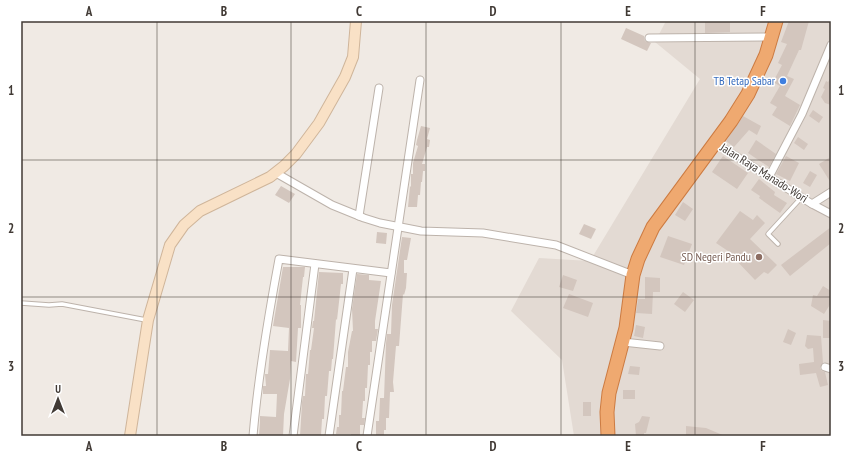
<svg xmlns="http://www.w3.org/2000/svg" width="852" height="457" viewBox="0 0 852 457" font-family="'PT Sans Narrow',sans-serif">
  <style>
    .residential { fill: #e3dad3 }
    .building { fill: #d3c6be }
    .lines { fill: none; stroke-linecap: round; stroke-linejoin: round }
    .lane-casing { stroke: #bdb3ab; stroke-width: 5.5 }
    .street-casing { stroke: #bdb3ab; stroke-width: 9 }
    .secondary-casing { stroke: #cfb59a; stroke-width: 12 }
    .highway-casing { stroke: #cc7b42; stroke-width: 15 }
    .lane { stroke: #fff; stroke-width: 3.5 }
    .street { stroke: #fff; stroke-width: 7 }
    .secondary { stroke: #f9e1c6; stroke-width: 10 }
    .highway { stroke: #efa970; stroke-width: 13 }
    .grid { fill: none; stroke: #413a35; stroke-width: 1; stroke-opacity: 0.55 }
    .shop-dot { fill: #3f7fe0; stroke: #fff; stroke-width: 1.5 }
    .education-dot { fill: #8d6e63; stroke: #fff; stroke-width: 1.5 }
    .labels { text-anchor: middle; stroke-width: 3; stroke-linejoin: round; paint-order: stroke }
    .shop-label { font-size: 12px; fill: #366cbe; stroke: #fff; text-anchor: end }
    .street-label { font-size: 12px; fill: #413a35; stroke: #fff }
    .education-label { font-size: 12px; fill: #785e54; stroke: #fff; text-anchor: end }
    .neatline { fill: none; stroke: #413a35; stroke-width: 1.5 }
    .grid-label { font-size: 13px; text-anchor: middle; font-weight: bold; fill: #413a35 }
  </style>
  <rect width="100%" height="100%" fill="#f0eae4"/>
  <polygon class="residential" points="666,21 831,21 831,436 574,436 562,360 511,311 539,258 590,261 700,79 655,42"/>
  <g class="building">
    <polygon points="705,21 730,21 730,32 705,33"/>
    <polygon points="789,21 809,21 801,50 799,50 787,76 794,79 785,96 800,105 790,126 772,115 777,107 770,103 780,86 773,82 782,65 778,63 787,44 781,42"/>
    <polygon points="626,28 644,36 645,41 651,43 647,51 621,39"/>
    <polygon points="831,77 831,105 825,103 821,97 825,89 823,88 826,81 828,82"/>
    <polygon points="813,110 823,117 819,123 809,116"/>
    <polygon points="743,116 761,126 757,135 749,130 734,147 726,141"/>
    <polygon points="421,126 430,128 427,139 430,140 429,147 427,147 422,164 425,164 425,171 423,171 422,182 421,182 420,195 418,195 417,207 408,207 410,186 411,187 411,174 413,174 413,163 418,146 416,145 417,140"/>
    <polygon points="798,137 808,144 804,150 794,143"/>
    <polygon points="756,140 776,154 769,167 748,153"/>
    <polygon points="723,156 748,173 737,189 712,172"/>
    <polygon points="786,156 799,163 790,181 776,174"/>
    <polygon points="829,158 831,162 831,183 819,164"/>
    <polygon points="810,171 817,175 810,187 803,183"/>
    <polygon points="759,179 775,192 774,195 787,203 780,213 759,198 760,196 751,190"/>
    <polygon points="281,186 295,194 289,203 275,195"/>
    <polygon points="683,202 693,209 685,221 675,215"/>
    <polygon points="740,211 753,220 757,215 765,223 750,239 777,265 768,274 764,272 755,280 733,257 734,255 716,243"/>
    <polygon points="584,224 596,229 591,239 579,234"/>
    <polygon points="831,227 831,243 790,276 781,265"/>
    <polygon points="377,232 387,233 386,244 376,243"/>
    <polygon points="668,236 692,244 684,265 660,257"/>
    <polygon points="402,237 411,238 407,260 404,260 404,273 407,273 406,288 404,295 403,294 399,346 396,346 393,382 394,392 390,392 389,418 386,418 386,430 384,430 384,436 376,436 376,421 379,421 380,398 384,398 386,343 387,334 391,334 392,305"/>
    <polygon points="283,267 305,267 304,277 303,277 300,305 301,305 301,328 298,328 296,362 291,361 290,379 284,414 283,436 274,436 259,435 260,423 260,416 276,417 277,394 263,394 263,386 266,386 265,374 268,374 270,350 288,351 289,328 273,326"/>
    <polygon points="319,272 343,273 343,284 341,284 337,320 336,319 333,359 332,359 331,371 329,371 327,396 325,396 324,419 322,419 321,436 300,436 302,402 303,396 305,396 306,374 308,374 310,350 311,350 314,328 312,328 313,321 314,321"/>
    <polygon points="357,274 369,275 369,280 381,281 375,321 375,329 378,329 376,341 372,341 372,352 370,352 370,365 368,365 367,388 365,388 365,401 363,401 362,418 365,418 364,425 360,425 360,436 351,436 351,434 336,434 337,427 339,427 339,415 341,415 342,391 343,391 346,367 348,367 348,352 352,331 353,331 352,309"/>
    <polygon points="563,275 577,280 573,291 559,287"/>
    <polygon points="645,277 660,278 660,292 653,292 652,314 636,313 638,299 645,299"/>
    <polygon points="823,286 831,291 831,303 824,314 811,306 813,295 817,296"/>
    <polygon points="683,292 694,300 685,312 674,304"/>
    <polygon points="569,294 593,303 588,317 563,308"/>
    <polygon points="823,320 831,321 831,338 823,338"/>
    <polygon points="636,325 645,327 643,338 634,336"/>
    <polygon points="788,329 796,333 791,345 783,342"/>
    <polygon points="807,335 821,336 823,363 820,368 822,371 825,372 828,385 820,387 816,373 800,375 799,364 814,362 813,348 808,349 805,346"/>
    <polygon points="630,366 640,367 639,375 628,374"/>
    <rect x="623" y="390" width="12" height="9"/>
    <rect x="583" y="402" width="8" height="14"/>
    <polygon points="642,416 650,417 646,433 644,433 644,436 636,436 635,424 639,422"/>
    <polygon points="686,426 706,428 725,436 686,436"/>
  </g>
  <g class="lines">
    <g class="lane-casing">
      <g id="lane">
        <polyline points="778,244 768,234 801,198"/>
        <polyline points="21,303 49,305 62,304 146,320"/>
      </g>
    </g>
    <g class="street-casing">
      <g id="street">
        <polyline points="649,38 771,37"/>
        <polyline points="715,143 812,204 831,192"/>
        <polyline points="276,173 332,205 364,218 380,223 421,231 483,233 556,245 633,275"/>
        <polyline points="769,177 802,114 831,45"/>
        <polyline points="812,204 831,214"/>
        <polyline points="359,216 379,88"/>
        <polyline points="623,342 660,346"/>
        <polyline points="825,367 831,369"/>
        <path d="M253 436C258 377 268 318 279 259L391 273"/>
        <polyline points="293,436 315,264"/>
        <polyline points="329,436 353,269"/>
        <polyline points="367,436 420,80"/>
      </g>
    </g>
    <g class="secondary-casing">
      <polyline id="secondary" points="130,436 148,320 170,245 184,225 200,211 270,177 284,166 296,154 319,123 345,77 353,57 356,21"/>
    </g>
    <g class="highway-casing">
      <polyline id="highway" points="608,436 607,412 609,393 626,328 633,275 638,259 653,227 731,121 748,94 766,55 776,21"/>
    </g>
    <use href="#lane" class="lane"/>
    <use href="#street" class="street"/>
    <use href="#secondary" class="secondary"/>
    <use href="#highway" class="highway"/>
  </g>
  <path class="grid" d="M157 21V436M291 21V436M426 21V436M561 21V436M695 21V436M21 160H831M21 297H831"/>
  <circle class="shop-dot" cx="783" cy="81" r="4"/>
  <circle class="education-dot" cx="759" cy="257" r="4"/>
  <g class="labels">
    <g class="shop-label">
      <text x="775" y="85">TB Tetap Sabar</text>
    </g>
    <g class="street-label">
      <text transform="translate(764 173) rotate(32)" y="4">Jalan Raya Manado-Wori</text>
    </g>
    <g class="education-label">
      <text x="751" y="261">SD Negeri Pandu</text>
    </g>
  </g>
  <rect width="852" height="457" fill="none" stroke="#ffffff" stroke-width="44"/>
  <g transform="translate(58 399)" stroke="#ffffff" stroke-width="3" paint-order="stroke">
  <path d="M0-3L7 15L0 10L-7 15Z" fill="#413a35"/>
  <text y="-6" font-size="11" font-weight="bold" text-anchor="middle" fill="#413a35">U</text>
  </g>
  <rect x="22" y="22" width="808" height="413" class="neatline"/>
  <g class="grid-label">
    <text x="89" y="16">A</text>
    <text x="224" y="16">B</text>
    <text x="359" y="16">C</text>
    <text x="493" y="16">D</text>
    <text x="628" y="16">E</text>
    <text x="763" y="16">F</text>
    <text x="11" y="95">1</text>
    <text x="841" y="95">1</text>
    <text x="11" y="233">2</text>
    <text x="841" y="233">2</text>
    <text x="11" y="371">3</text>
    <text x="841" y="371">3</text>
    <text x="89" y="451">A</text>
    <text x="224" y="451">B</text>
    <text x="359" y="451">C</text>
    <text x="493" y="451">D</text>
    <text x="628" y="451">E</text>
    <text x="763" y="451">F</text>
  </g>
</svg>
